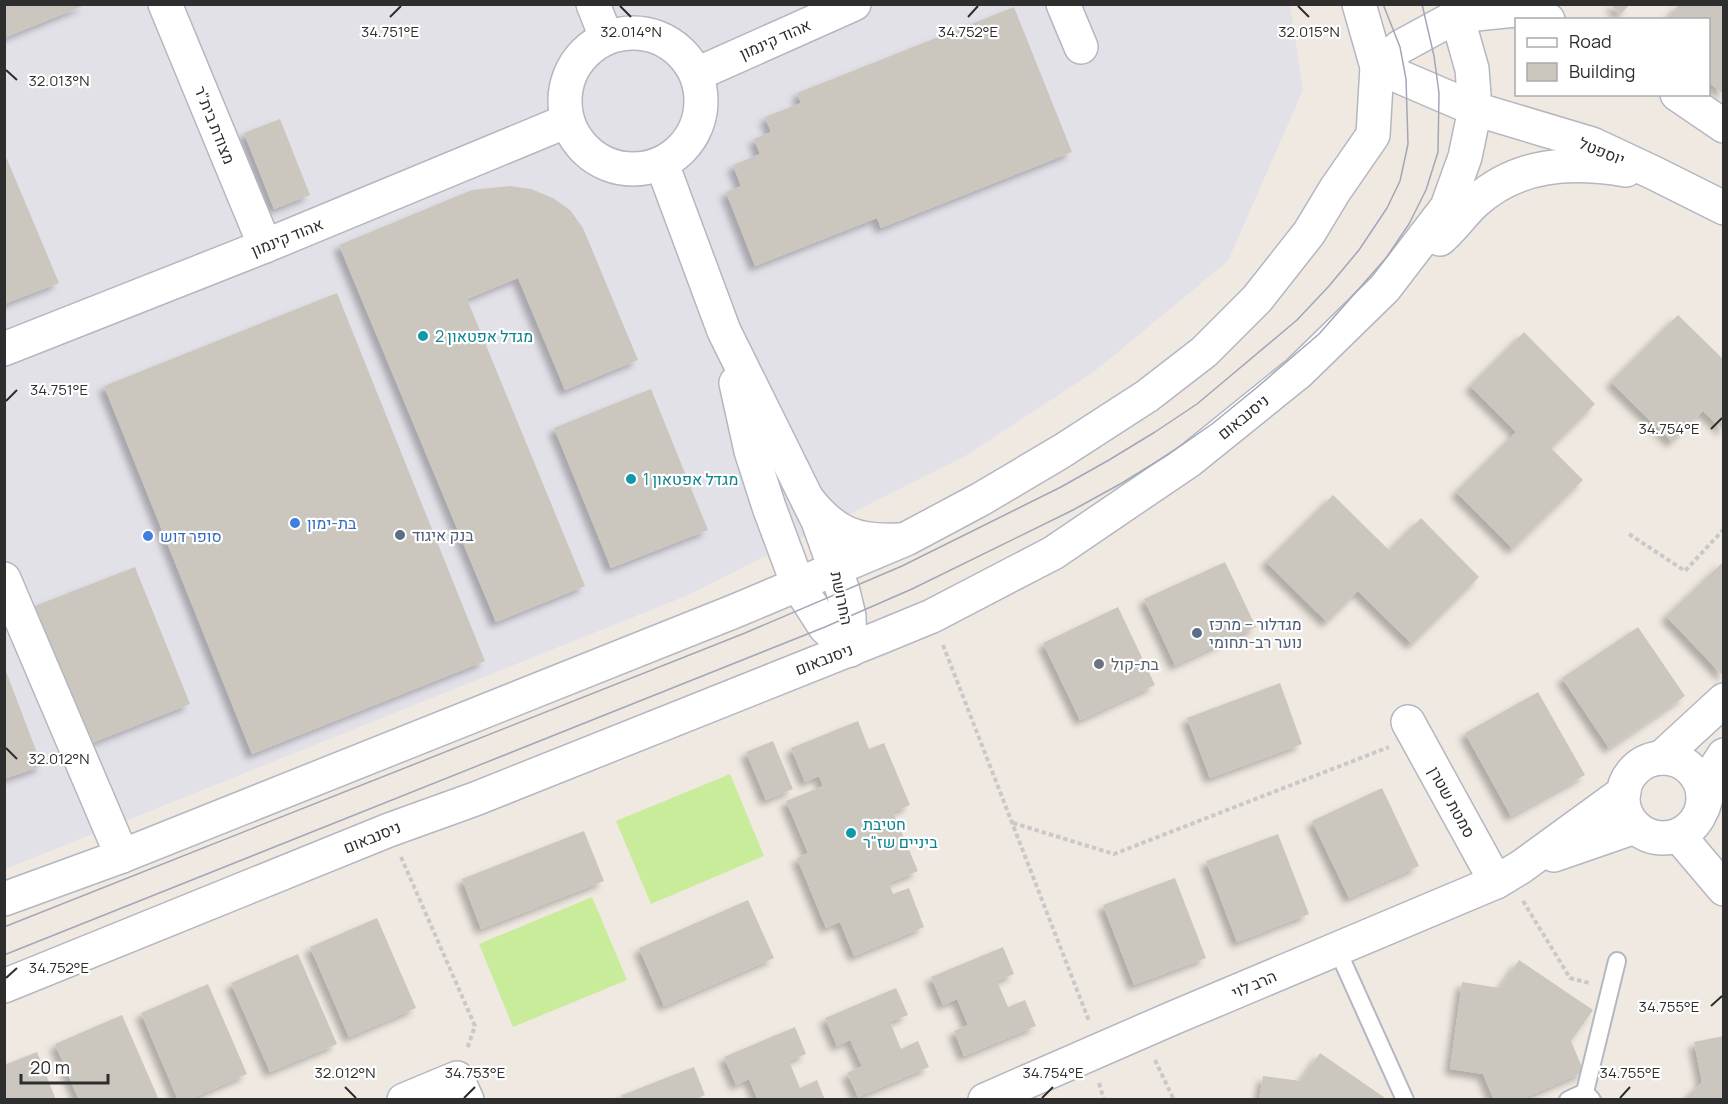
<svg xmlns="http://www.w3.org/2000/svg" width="1728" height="1104" viewBox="0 0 1728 1104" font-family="Manrope,Heebo,sans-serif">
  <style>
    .industrial { fill: #e3e1e8 }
    .pitch { fill: #c9ec9a }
    .building { fill: #cbc7bf; filter: url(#shadow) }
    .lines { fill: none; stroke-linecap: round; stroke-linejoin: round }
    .service-casing { stroke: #b4b7c1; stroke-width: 20 }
    .minor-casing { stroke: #b4b7c1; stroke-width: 36 }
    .tertiary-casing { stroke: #b4b7c1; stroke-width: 36 }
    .secondary-casing { stroke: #b4b7c1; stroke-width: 36 }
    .path { stroke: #c9c9c9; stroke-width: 4; stroke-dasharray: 4.5 3; stroke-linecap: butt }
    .service { stroke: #fff; stroke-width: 16 }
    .minor { stroke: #fff; stroke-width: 33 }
    .tertiary { stroke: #fff; stroke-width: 33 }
    .secondary { stroke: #fff; stroke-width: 33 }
    .tram { stroke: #a3a6b8; stroke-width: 1.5 }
    .ticks { fill: none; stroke: #2e2e2e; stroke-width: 2 }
    .culture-dot { fill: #0f9aa8; stroke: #fff; stroke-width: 2 }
    .shop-dot { fill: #3f7fe0; stroke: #fff; stroke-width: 2 }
    .service-dot { fill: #5c6f8a; stroke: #fff; stroke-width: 2 }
    .worship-dot { fill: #6b7280; stroke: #fff; stroke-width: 2 }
    .labels { text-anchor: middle; stroke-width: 4.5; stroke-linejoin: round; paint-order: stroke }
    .street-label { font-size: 16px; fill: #2e2e2e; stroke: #fff }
    .culture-label { font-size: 16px; fill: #0d838f; stroke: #fff; text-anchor: start }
    .shop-label { font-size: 16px; fill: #366cbe; stroke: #fff; text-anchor: start }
    .service-label { font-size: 16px; fill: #4e5e75; stroke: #fff; text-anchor: start }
    .worship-label { font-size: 16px; fill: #5b616d; stroke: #fff; text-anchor: start }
    .ticks-label { font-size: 15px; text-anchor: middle; fill: #2e2e2e; stroke: #fff; stroke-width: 4.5; stroke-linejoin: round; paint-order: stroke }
  </style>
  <defs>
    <filter id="shadow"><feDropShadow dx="-5.5" dy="5.5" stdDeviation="3" flood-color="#0004"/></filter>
  </defs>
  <rect width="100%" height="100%" fill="#efe9e1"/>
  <polygon class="industrial" points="5,5 1290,5 1303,90 1228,261 1095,371 967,455 686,596 5,869"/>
  <g class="pitch">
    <polygon points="730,774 764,856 651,904 616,821"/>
    <polygon points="592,897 627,980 513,1027 479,944"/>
  </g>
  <g class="building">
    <polygon points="4,4 85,4 85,5 4,38"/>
    <polygon points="1610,4 1630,4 1620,15"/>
    <polygon points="1679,4 1724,4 1724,94 1708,82 1708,20 1667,20"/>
    <polygon points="1014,7 1072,152 881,228 877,218 755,266 726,192 741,186 733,165 760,154 754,139 771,132 765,117 801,103 797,93"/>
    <polygon points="280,119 310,195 274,209 244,133"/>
    <polygon points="4,152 59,283 4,304"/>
    <polygon points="510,186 531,189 553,198 570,210 583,228 638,360 565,390 518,278 467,299 585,586 496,622 339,245 472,190"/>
    <polygon points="337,293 485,661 252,754 104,386"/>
    <polygon points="1678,315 1724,360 1724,431 1703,411 1672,442 1611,382"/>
    <polygon points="1524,332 1595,404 1551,448 1583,480 1513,549 1456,492 1516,432 1470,386"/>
    <polygon points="651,389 708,530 611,568 554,428"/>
    <polygon points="1333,495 1389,550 1421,518 1479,577 1412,644 1358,591 1327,622 1266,562"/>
    <polygon points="1724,561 1724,677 1666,616"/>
    <polygon points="1225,562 1256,627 1175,665 1144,599"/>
    <polygon points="135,567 190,704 87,745 32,607"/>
    <polygon points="1118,607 1155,685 1080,720 1043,643"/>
    <polygon points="1638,627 1685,696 1609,748 1562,678"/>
    <polygon points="4,666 42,766 4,779"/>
    <polygon points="1280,683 1302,744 1210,778 1187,718"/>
    <polygon points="1538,692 1585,775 1511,816 1465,733"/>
    <polygon points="858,721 869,749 884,743 910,805 893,812 918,871 889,883 893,894 909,888 924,927 854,956 840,922 826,928 797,858 808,853 786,801 823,786 819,776 805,782 791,748"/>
    <polygon points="773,741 793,789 766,800 746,752"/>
    <polygon points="1382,788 1419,866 1349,898 1312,821"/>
    <polygon points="584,831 604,881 481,929 462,879"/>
    <polygon points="1278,834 1309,914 1237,942 1206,861"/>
    <polygon points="1175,878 1206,958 1134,985 1103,905"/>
    <polygon points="748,900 774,958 664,1006 639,948"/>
    <polygon points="377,918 416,1008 349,1037 310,947"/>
    <polygon points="1003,947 1014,974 997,981 1008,1007 1025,1000 1036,1026 964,1056 954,1031 968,1025 957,999 943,1005 931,977"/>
    <polygon points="298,954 337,1044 270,1072 231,983"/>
    <polygon points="1519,960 1593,1010 1571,1041 1584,1072 1519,1100 1494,1100 1483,1074 1450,1069 1462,982 1500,988"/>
    <polygon points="208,984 247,1074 188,1100 178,1100 141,1013"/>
    <polygon points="896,988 908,1015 890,1022 901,1049 918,1041 929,1067 858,1097 847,1073 862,1066 850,1040 837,1046 825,1018"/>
    <polygon points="122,1015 159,1100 79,1100 55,1044"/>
    <polygon points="795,1027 806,1054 789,1061 800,1088 817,1080 825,1100 758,1100 749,1079 736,1085 724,1057"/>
    <polygon points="1724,1036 1724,1100 1684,1100 1702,1082 1694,1042"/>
    <polygon points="37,1052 56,1100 4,1100 4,1065"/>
    <polygon points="1320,1053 1388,1100 1259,1100 1263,1076 1301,1081"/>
    <polygon points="694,1067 705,1095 693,1100 623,1100 622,1095"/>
  </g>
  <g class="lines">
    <g class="service-casing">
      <g id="service">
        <polyline points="1337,949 1405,1100"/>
        <polyline points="1585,1092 1617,961"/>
        <polyline points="1568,1100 1585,1092 1592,1100"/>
      </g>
    </g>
    <g class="minor-casing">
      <g id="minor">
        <polyline points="165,4 265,246"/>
        <polyline points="593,4 606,37"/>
        <polyline points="1063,4 1081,47"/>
        <circle cx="633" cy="101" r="68"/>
        <polyline points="697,74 854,4"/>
        <polyline points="662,164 724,331 818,521 843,591 849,616 850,650"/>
        <polyline points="4,349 265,246 567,121"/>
        <polyline points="736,383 751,451 769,507 798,585 825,627 850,650"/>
        <polyline points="4,579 122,856"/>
        <polyline points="1408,722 1496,882"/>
        <polyline points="1661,758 1724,700"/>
        <circle cx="1663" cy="798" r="40"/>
        <polyline points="1703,808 1715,769 1724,755"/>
        <polyline points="1679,836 1724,889"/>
        <polyline points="1554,855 1635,827"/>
        <polyline points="404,1100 457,1078 467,1100"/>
        <polyline points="985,1100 1173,1018 1496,882 1521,867 1624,792"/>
      </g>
    </g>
    <g class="tertiary-casing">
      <polyline id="tertiary" points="1359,4 1377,67"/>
    </g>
    <g class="secondary-casing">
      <g id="secondary">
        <polyline points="1377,67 1475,109 1592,144 1654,173 1724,208"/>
        <polyline points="1377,67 1400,47 1457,16 1515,10 1548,20"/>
        <polyline points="1677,94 1724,126"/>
        <path d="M1440 239C1453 228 1462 214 1475 202 1518 163 1571 161 1626 170"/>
        <path d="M808 500C834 533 856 542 898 540"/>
        <polyline points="4,899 122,856 735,611 906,539 981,499 1062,451 1147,396 1204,352 1257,299 1309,233 1335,190 1373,135 1377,67"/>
        <polyline points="4,986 389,830 475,799 881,637 932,616 1053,553 1190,460 1299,372 1385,288 1447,207 1465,157 1475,109 1472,69 1457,16"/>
      </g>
    </g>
    <g class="path">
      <polyline points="1629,534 1685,571 1724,529"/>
      <polyline points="943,645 1089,1021"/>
      <polyline points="1013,823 1114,854 1389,747"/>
      <polyline points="401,857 475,1026 467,1049"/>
      <polyline points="1523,901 1570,978 1589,983"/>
      <polyline points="1155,1060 1174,1100"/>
      <polyline points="1099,1083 1104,1100"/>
    </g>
    <use href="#service" class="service"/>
    <use href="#minor" class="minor"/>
    <use href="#tertiary" class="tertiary"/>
    <use href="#secondary" class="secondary"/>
    <g class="tram">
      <polyline points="4,927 745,633 902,566 1061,487 1109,460 1155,432 1197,404 1297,320 1329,286 1359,250 1387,208 1400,181 1408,144 1406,79 1400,47 1383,4"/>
      <polyline points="4,955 825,627 912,589 1073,510 1122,483 1169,454 1212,424 1255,389 1319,334 1386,258 1409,224 1426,190 1438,152 1439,93 1434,56 1422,4"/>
    </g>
  </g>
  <path class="ticks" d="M620 6 631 17M1298 6 1309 17M390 17 401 6M968 17 978 6M6 70 17 80M6 401 17 390M1711 429 1722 418M6 748 17 759M6 978 17 968M1711 1006 1722 996M345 1087 356 1098M464 1098 475 1087M1042 1098 1053 1087M1620 1098 1630 1087"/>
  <g class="culture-dot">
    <circle cx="423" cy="336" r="6"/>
    <circle cx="631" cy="479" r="6"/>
    <circle cx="851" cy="833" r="6"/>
  </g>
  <g class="shop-dot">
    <circle cx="295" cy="523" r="6"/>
    <circle cx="148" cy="536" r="6"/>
  </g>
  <g class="service-dot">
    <circle cx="400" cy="535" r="6"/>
    <circle cx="1197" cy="633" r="6"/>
  </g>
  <circle class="worship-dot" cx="1099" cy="664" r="6"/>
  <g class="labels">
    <g class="street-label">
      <text transform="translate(775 39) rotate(-24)" y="6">אהוד קינמון</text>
      <text transform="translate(215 125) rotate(68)" y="6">מצודת בית"ר</text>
      <text transform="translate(1602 151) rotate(22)" y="6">יוספטל</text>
      <text transform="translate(287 237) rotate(-22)" y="6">אהוד קינמון</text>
      <text transform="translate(1243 417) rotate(-39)" y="6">ניסנבאום</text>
      <text transform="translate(842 598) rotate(78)" y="6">החרושת</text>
      <text transform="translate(824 659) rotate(-21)" y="6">ניסנבאום</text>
      <text transform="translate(1452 802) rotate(61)" y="6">סמטת שטרן</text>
      <text transform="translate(372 837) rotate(-22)" y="6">ניסנבאום</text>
      <text transform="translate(1254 984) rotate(-23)" y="6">הרב לוי</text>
    </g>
    <g class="culture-label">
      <text x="435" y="342">מגדל אפטאון 2</text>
      <text x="643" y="485">מגדל אפטאון 1</text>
      <text x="863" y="830">חטיבת<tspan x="863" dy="18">ביניים שז"ר</tspan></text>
    </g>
    <g class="shop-label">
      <text x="307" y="529">בת-ימון</text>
      <text x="160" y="542">סופר דוש</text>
    </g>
    <g class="service-label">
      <text x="412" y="541">בנק איגוד</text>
      <text x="1209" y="630">מגדלור – מרכז<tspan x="1209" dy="18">נוער רב-תחומי</tspan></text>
    </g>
    <g class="worship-label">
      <text x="1111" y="670">בת-קול</text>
    </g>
  </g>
  <g class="ticks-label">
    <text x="390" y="37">34.751°E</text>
    <text x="631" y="37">32.014°N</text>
    <text x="968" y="37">34.752°E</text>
    <text x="1309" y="37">32.015°N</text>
    <text x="59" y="86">32.013°N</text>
    <text x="59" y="395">34.751°E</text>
    <text x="1669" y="434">34.754°E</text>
    <text x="59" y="764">32.012°N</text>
    <text x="59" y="973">34.752°E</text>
    <text x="1669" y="1012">34.755°E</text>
    <text x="345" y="1078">32.012°N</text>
    <text x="475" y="1078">34.753°E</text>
    <text x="1053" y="1078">34.754°E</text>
    <text x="1630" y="1078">34.755°E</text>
  </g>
  <rect width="1728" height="1104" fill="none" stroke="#2e2e2e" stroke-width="12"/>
  <rect x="1515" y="18" width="195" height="78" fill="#ffffff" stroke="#ababab" stroke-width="1.5"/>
  <rect x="1527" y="38" width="30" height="9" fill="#ffffff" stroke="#ababab" stroke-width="1.5"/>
  <text x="1569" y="48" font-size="18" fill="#2e2e2e">Road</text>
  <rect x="1527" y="63" width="30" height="18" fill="#cbc7bf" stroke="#ababab" stroke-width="1.5"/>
  <text x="1569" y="78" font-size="18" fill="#2e2e2e">Building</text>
  <path d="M21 1074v9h87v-9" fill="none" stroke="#2e2e2e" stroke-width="3"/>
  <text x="30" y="1074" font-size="18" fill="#2e2e2e" stroke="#ffffff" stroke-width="4.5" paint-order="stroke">20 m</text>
</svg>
